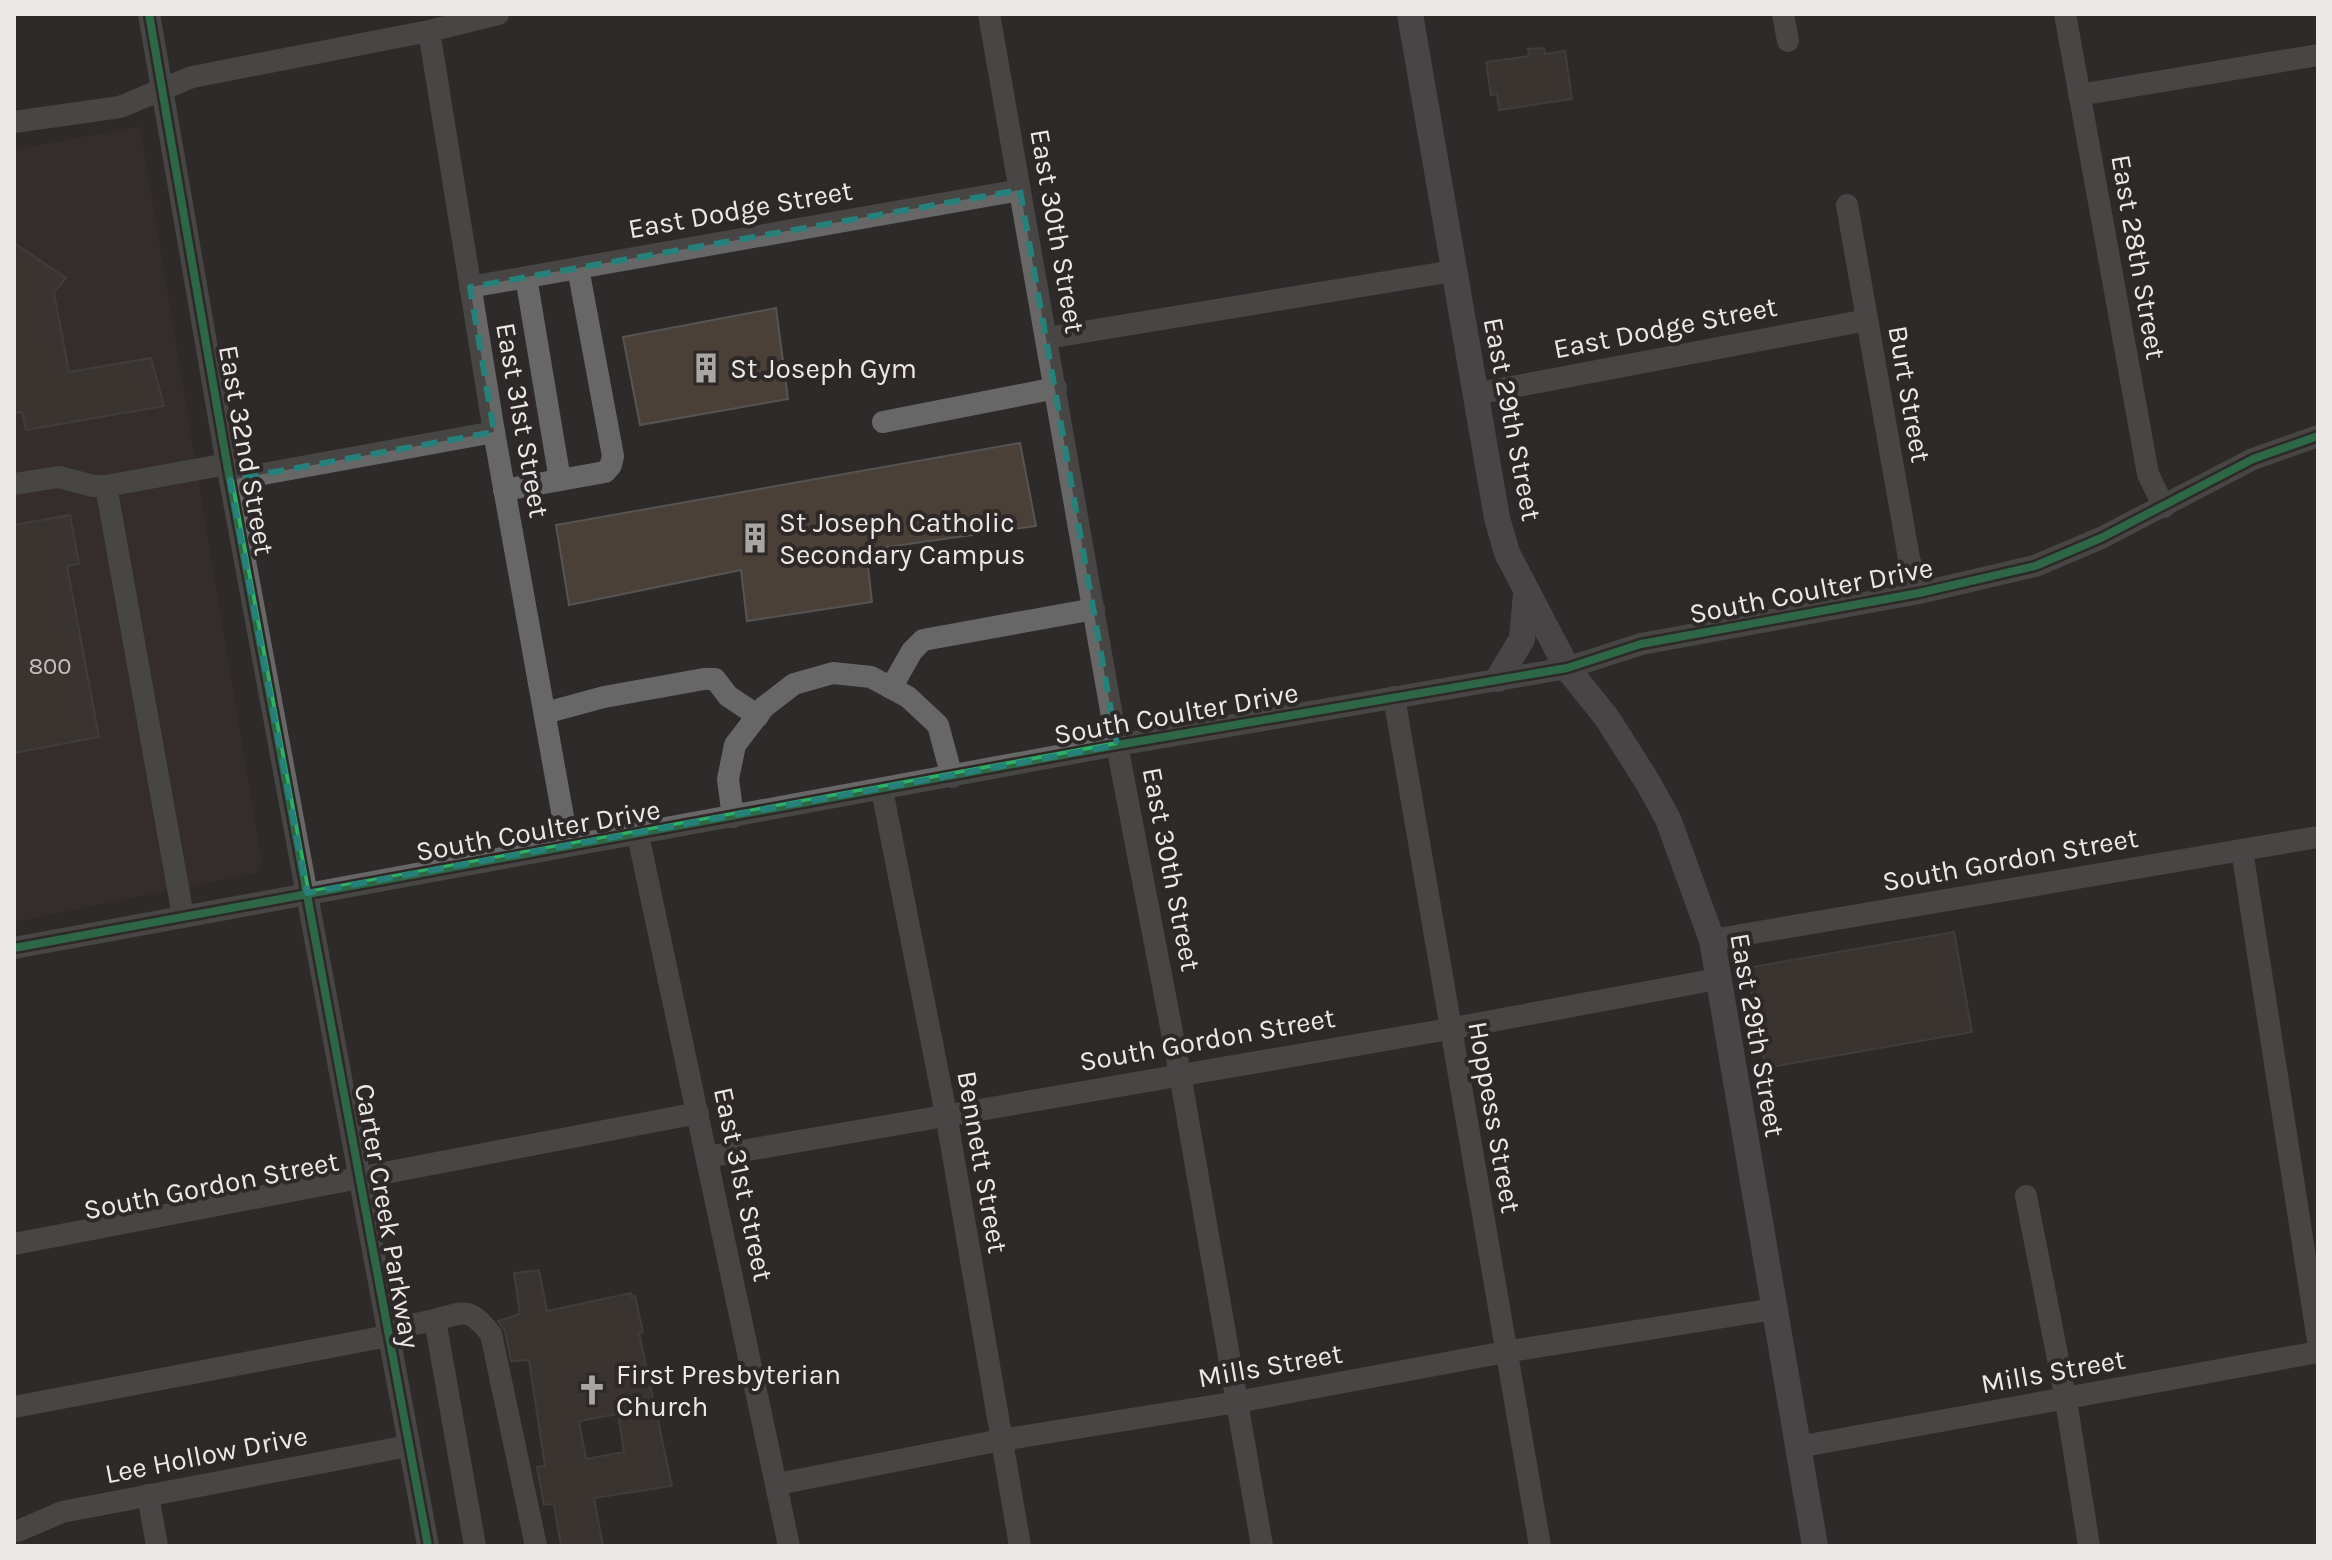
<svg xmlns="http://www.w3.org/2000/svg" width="2332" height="1560" viewBox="0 0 2332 1560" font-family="Karla,sans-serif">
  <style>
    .built { fill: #3c3230 }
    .building { fill: #4a4038; stroke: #565453; stroke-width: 2; fill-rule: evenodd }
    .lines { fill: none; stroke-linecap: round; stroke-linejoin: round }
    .minor { stroke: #686767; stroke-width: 22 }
    .major { stroke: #696768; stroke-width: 26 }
    .cycleway-casing { stroke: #2e2928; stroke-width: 13 }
    .cycleway { stroke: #2db169; stroke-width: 8 }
    .marked { fill: none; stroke: #25817a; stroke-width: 6; stroke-dasharray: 16 10; stroke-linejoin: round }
    .labels { text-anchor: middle; stroke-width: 8; stroke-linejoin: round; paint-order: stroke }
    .number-label { font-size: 24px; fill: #c4bebc }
    .street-label { font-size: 28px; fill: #ece8e8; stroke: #2e2928 }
    .poi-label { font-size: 28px; fill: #ece8e8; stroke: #2e2928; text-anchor: start }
  </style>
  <rect width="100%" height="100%" fill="#2d2a29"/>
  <polygon class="built" points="140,126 262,863 257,873 14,922 14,150"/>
  <g class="building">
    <polygon points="1544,48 1545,54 1565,51 1572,99 1499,110 1497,94 1491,95 1486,62 1529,56 1528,49"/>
    <polygon points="14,243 66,278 54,293 69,372 151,358 164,406 26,430 22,412 14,413"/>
    <polygon points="776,308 788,399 640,425 623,337"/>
    <polygon points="1020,443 1036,526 866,550 872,602 747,621 741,570 569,605 556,525"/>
    <polygon points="70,515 79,564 67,566 99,737 14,753 14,525"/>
    <polygon points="1954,932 1972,1032 1765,1068 1747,968"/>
    <path d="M539 1270 547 1311 631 1293V1297L635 1296 643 1332 639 1333 672 1486 594 1498 603 1546H561L554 1504 544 1505 537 1467 545 1466 529 1360 511 1361 505 1331 498 1321 520 1314 514 1273ZM618 1414 624 1452 586 1459 579 1421Z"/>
  </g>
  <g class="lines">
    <g class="minor">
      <polyline points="149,14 227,464 428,1546"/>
      <polyline points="989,14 1117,745 1180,1074 1262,1546"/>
      <polyline points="1783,14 1788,41"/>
      <polyline points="2065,14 2148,474 2164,507"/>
      <polyline points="429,31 494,432 563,817"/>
      <polyline points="2079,95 2318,55"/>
      <polyline points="14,122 120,107 192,77 429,31 498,14"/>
      <polyline points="1847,205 1909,558 1919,593"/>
      <polyline points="526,277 560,480"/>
      <polyline points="470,287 1020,190"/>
      <polyline points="1047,338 1453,271"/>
      <polyline points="1475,394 1867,320"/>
      <polyline points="883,422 1056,388"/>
      <polyline points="230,480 494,432"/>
      <polyline points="14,484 59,477 93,486 106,486 227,464"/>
      <polyline points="106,486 183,916"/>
      <polyline points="504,490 605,472 611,465 613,456 578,268"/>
      <polyline points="891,688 912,651 923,640 1094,609"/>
      <polyline points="1394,697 1540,1546"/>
      <polyline points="545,713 604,697 704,679 715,679 728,696 758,716"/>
      <polyline points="882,790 946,1114 1020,1546"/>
      <polyline points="733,817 728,779 735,745 764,707 794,684 833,673 871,677 908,697 938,725 952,777"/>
      <polyline points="638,835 789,1546"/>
      <polyline points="2242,850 2318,1341"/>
      <polyline points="1712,940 2318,837"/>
      <polyline points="14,948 1117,745 1567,668 1641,644 1919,593 2035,566 2101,538 2253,459 2318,436"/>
      <polyline points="707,1157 1449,1029 1717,979"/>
      <polyline points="2026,1196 2066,1400 2089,1546"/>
      <polyline points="14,1244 698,1113"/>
      <path d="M435 1320C465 1311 470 1308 491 1334L536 1546"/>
      <polyline points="387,1330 435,1320 475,1546"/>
      <polyline points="14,1407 388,1336"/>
      <polyline points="1798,1447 2318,1352"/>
      <polyline points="778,1484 1001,1440 1237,1402 1505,1352 1774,1309"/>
      <polyline points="148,1495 157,1546"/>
      <polyline points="18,1531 62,1512 408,1446"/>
    </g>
    <g class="major">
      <polyline points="1410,14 1497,518 1507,553 1567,668 1607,718 1647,781 1668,819 1712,940 1815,1546"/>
      <polyline points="1498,679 1522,639 1526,594"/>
    </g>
    <g class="cycleway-casing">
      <g id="cycleway">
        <polyline points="149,14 227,464 428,1546"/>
        <polyline points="14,948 1117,745 1567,668 1641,644 1919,593 2035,566 2101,538 2253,459 2318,436"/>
      </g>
    </g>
    <use href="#cycleway" class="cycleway"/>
  </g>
  <path d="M0 0H2332V1560H0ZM1020 190 1117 745 307 893 230 480 494 432 470 287Z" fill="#2d2a29" fill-opacity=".55" fill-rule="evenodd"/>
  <path class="marked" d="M1020 190 1117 745 307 893 230 480 494 432 470 287Z"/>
  <defs>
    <g id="building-bare" transform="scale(2.4)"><path d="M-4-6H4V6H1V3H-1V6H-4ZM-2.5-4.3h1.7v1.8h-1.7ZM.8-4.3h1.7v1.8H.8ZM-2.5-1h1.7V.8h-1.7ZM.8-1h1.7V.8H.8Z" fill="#a9a6a5" stroke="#2e2928" stroke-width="2.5" paint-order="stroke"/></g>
    <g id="church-bare" transform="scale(2.4)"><path d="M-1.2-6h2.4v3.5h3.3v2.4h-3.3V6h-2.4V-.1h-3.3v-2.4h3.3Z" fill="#a9a6a5" stroke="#2e2928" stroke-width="2.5" paint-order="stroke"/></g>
  </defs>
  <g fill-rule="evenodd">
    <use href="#building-bare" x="706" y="368"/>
    <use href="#building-bare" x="755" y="538"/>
    <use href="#church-bare" x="592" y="1390"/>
  </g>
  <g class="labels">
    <g class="number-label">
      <text x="50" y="674">800</text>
    </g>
    <g class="street-label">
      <text transform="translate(740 209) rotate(-10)" y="10">East Dodge Street</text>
      <text transform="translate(1058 231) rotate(80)" y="10">East 30th Street</text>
      <text transform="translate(2139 257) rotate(80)" y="10">East 28th Street</text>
      <text transform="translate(1665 327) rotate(-11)" y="10">East Dodge Street</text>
      <text transform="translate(1910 394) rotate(80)" y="10">Burt Street</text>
      <text transform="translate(1513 419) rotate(79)" y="10">East 29th Street</text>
      <text transform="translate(523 420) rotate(80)" y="10">East 31st Street</text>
      <text transform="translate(247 450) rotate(80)" y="10">East 32nd Street</text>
      <text transform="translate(1811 590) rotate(-11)" y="10">South Coulter Drive</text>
      <text transform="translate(1176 713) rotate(-10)" y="10">South Coulter Drive</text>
      <text transform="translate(538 830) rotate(-10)" y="10">South Coulter Drive</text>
      <text transform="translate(2010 859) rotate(-10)" y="10">South Gordon Street</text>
      <text transform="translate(1172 869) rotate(79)" y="10">East 30th Street</text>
      <text transform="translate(1758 1035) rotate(80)" y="10">East 29th Street</text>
      <text transform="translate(1207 1039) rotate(-10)" y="10">South Gordon Street</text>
      <text transform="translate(1495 1117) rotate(80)" y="10">Hoppess Street</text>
      <text transform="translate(983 1162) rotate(80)" y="10">Bennett Street</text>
      <text transform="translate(744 1184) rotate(78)" y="10">East 31st Street</text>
      <text transform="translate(211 1185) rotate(-11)" y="10">South Gordon Street</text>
      <text transform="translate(388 1216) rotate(80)" y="10">Carter Creek Parkway</text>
      <text transform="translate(1270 1365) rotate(-10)" y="10">Mills Street</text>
      <text transform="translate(2053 1371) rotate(-10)" y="10">Mills Street</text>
      <text transform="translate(206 1454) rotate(-11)" y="10">Lee Hollow Drive</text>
    </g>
    <g class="poi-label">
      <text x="730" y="378">St Joseph Gym</text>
      <text x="779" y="532">St Joseph Catholic<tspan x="779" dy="32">Secondary Campus</tspan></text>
      <text x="616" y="1384">First Presbyterian<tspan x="616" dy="32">Church</tspan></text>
    </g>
  </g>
  <rect width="2332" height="1560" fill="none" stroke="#ece8e8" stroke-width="32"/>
</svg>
